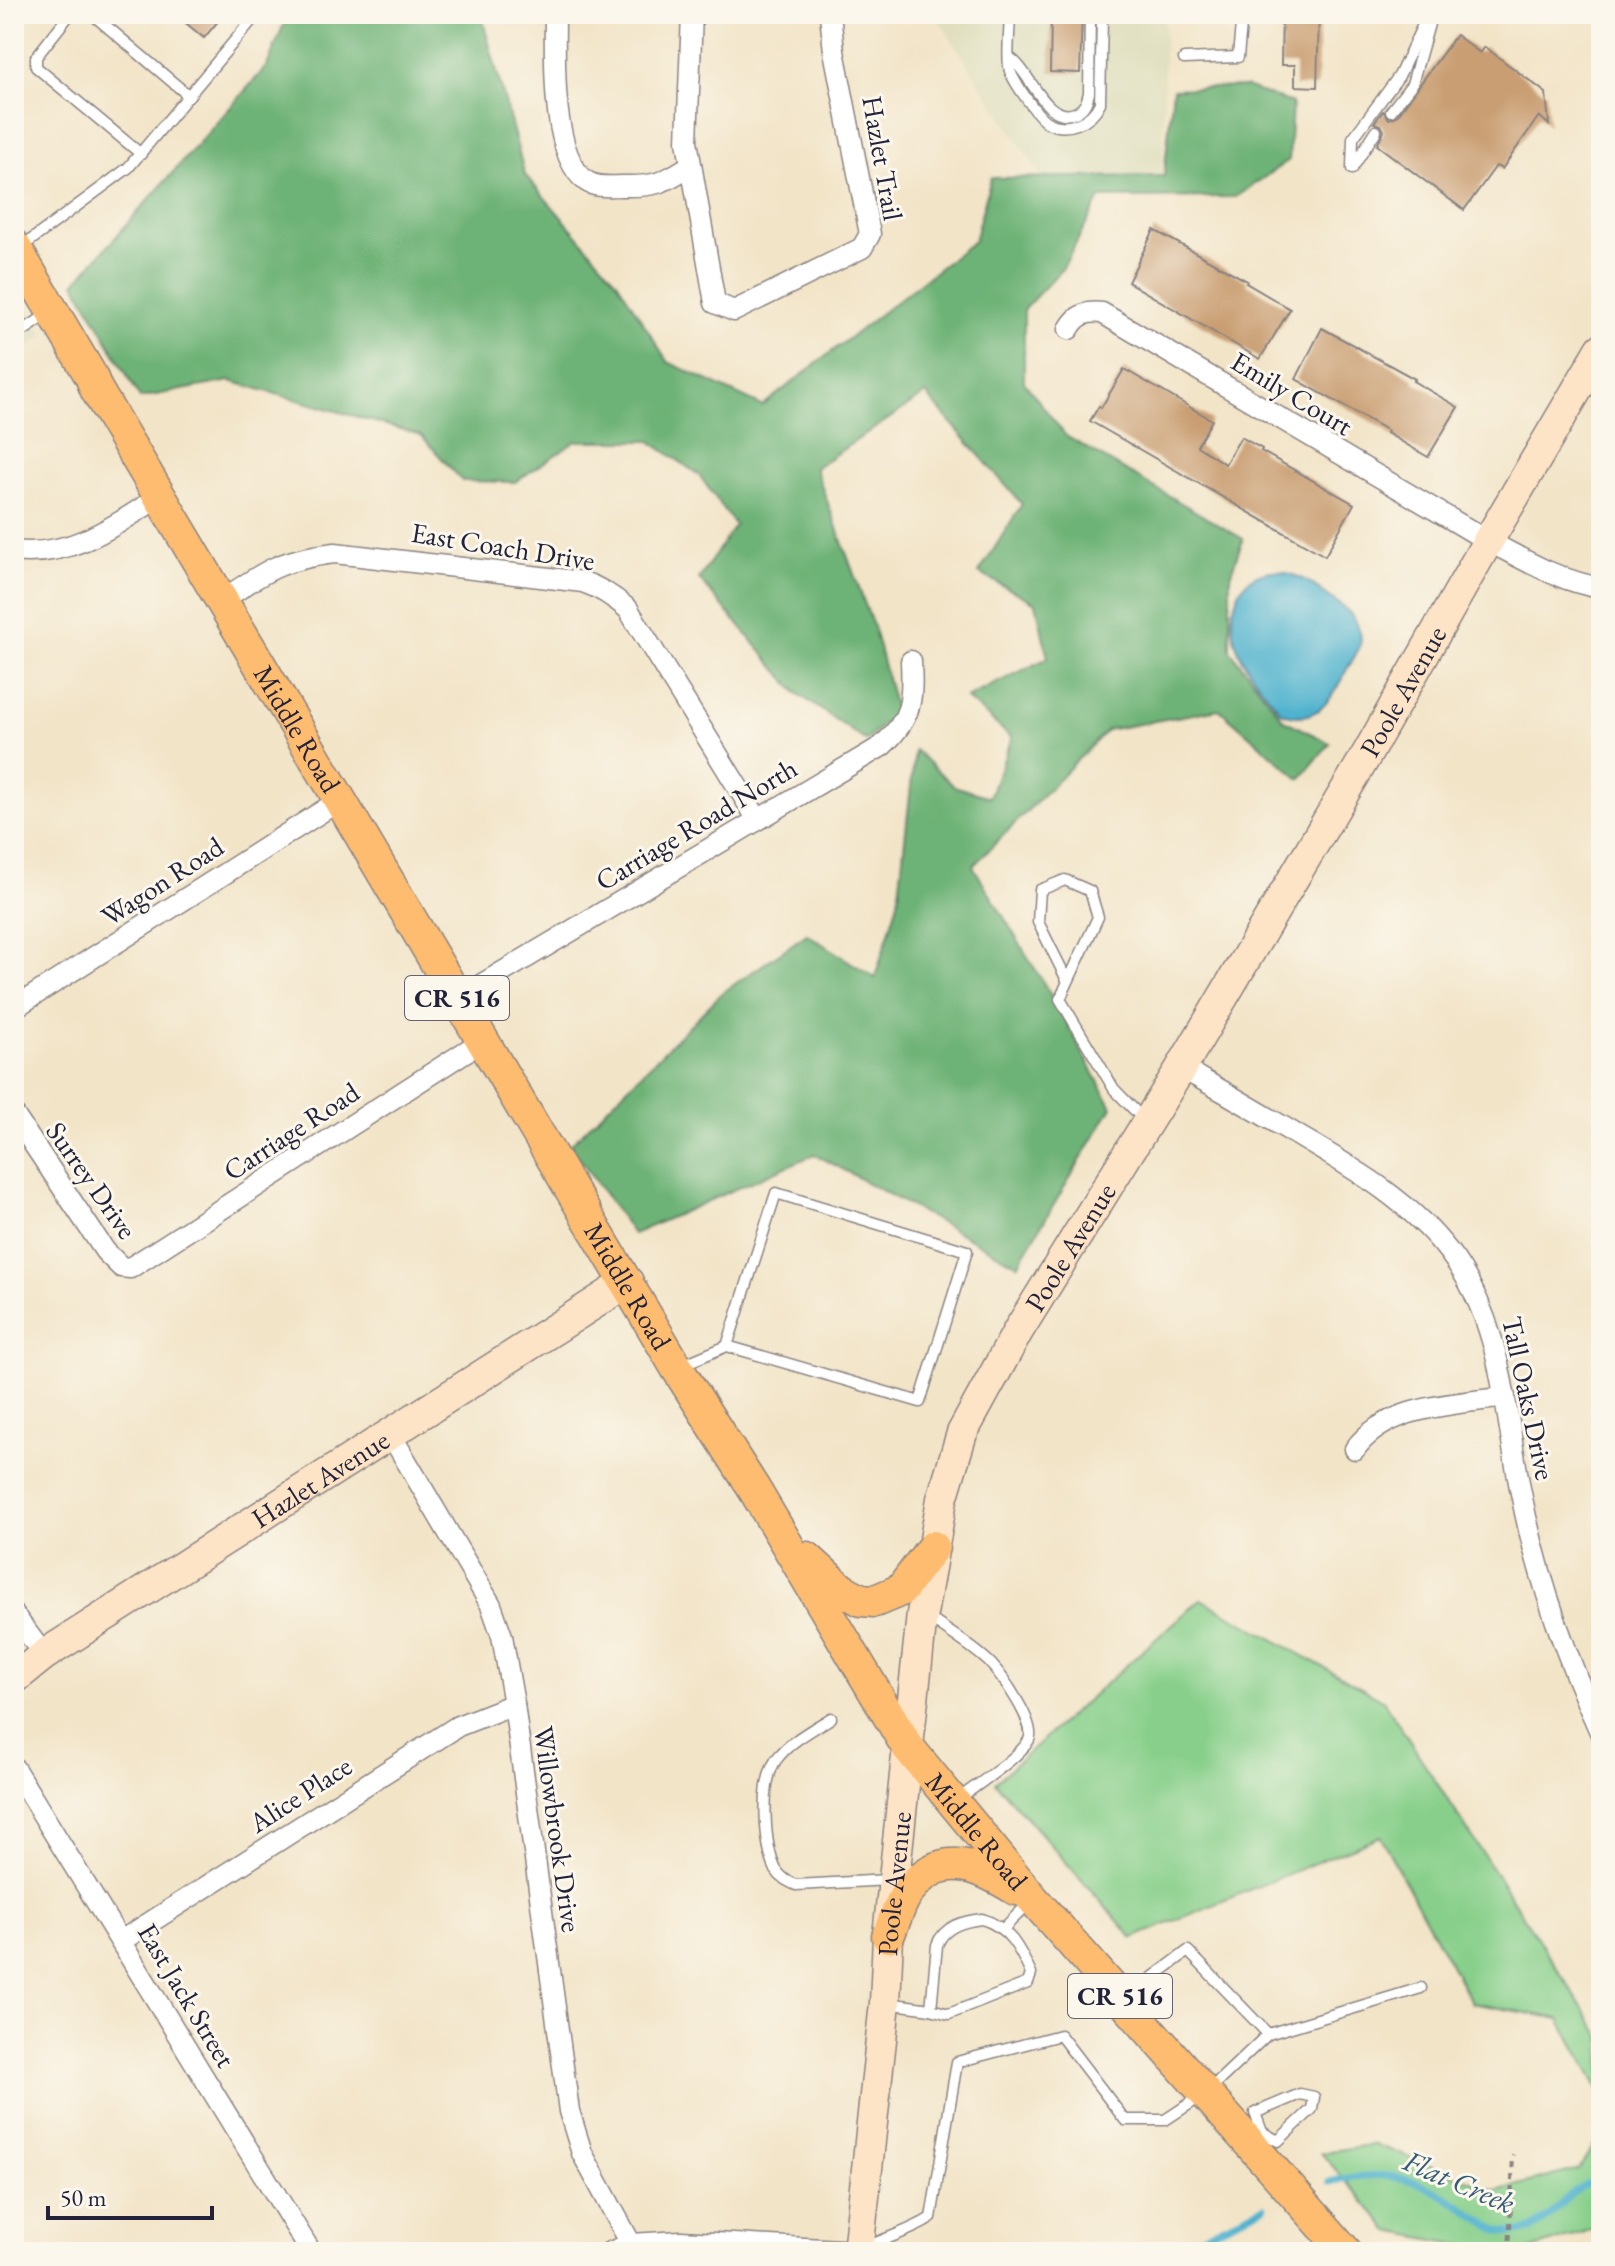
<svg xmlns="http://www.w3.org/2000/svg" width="1615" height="2266" viewBox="0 0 1615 2266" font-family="'EB Garamond',serif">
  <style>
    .built { fill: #deddbb }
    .green { fill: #87cf8a; stroke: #547862; stroke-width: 2 }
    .forest { fill: #6db276; stroke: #486a58; stroke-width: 2 }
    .water { fill: #4fb2ce; stroke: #386a84; stroke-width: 2 }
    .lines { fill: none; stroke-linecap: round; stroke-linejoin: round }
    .stream { stroke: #4fb2ce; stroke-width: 7 }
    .building { fill: #c99e72 }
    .lane-casing { stroke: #8a8381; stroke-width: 13 }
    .street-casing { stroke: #8a8381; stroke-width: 23 }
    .secondary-casing { stroke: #8a8381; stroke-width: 33 }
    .primary-casing { stroke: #8a8381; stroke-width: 35 }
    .path { stroke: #8a8381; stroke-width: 4; stroke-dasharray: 6 6; stroke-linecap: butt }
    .lane { stroke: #fff; stroke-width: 10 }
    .street { stroke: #fff; stroke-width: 20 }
    .secondary { stroke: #fee4c6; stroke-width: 30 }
    .primary { stroke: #fdbc70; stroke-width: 32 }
    .labels { text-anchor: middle; stroke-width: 6; stroke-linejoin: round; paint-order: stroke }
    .shield { fill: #fbf7ec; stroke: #636270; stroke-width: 2 }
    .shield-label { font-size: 26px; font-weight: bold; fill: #22223b }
    .street-label { font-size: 28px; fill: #22223b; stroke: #fbf7ec }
    .water-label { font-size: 30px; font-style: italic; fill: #345c76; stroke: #fbf7ec }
  </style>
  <rect width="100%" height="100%" fill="#fbf7ec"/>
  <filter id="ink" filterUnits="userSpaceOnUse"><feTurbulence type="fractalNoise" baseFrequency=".0125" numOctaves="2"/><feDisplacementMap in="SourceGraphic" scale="16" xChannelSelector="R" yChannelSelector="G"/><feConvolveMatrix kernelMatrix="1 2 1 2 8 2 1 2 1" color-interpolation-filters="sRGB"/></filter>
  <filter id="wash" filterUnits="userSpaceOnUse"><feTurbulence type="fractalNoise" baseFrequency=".006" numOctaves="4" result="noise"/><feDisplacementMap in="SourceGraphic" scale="32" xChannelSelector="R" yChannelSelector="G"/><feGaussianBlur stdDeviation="1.8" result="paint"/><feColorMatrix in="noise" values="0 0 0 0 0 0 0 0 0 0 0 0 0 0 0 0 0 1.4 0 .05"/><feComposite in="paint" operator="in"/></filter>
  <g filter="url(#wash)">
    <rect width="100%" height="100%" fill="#f2e4c7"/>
    <g class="built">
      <polygon points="935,14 1165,14 1162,175 1042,178"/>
      <polygon points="14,284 45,336 14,355"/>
    </g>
    <g class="green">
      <polygon points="1201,1599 1383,1700 1601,2036 1601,2093 1560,2019 1472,2003 1380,1836 1133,1938 995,1782"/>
      <polygon points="1601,2135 1601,2226 1524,2252 1495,2252 1390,2231 1321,2153 1374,2144 1496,2191 1579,2169"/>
    </g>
    <polygon class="forest" points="288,14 481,14 525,175 617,281 668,362 762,406 974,241 991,178 1164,176 1173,89 1246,87 1292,103 1289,160 1236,197 1100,198 1063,268 1024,309 1024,382 1066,436 1243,539 1230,576 1230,650 1284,720 1330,743 1300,779 1219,709 1107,730 973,866 1058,1007 1112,1107 1018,1265 815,1154 633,1234 570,1145 722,993 807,934 875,978 898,902 915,750 954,786 989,797 1012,738 966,698 1048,658 1036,603 979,573 1022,504 926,394 815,468 874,629 896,712 866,741 797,693 699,579 735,525 699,475 650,441 576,441 515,482 462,481 421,435 230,381 140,398 75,283 267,66"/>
    <path class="water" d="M1272 571C1302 571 1326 595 1348 611 1355 619 1361 630 1361 640 1360 650 1352 661 1347 669 1332 697 1319 727 1281 712 1254 677 1218 641 1238 595 1244 580 1258 572 1272 571Z"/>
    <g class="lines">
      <g class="stream">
        <path d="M1330 2182C1387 2167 1421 2178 1469 2212 1482 2221 1497 2233 1513 2233 1552 2233 1563 2184 1601 2180"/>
        <polyline points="1138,2252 1168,2249 1187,2244 1264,2207"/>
      </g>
    </g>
    <g id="blocks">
      <g class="building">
        <polygon points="175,14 224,14 204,38"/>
        <polygon points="1082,14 1080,73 1050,72 1051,15"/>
        <polygon points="1282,14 1319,14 1317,87 1295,86 1295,65 1281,65"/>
        <polygon points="1456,35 1480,53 1485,47 1546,93 1549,125 1539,116 1502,169 1496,166 1464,210 1377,145 1384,131 1381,125 1374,123 1383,111 1389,119 1397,116"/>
        <polygon points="1154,230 1247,281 1246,283 1290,309 1260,359 1128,282"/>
        <polygon points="1322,328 1415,379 1413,381 1458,407 1428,457 1387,433 1388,431 1296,379"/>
        <polygon points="1124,369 1212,420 1197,446 1225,464 1241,437 1262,449 1261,451 1354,504 1325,556 1090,421 1099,406 1101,408"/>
      </g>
    </g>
  </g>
  <g filter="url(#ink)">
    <use href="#blocks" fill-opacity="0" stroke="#8a8381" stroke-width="2"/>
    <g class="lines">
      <g class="lane-casing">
        <g id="lane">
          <polyline points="70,14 36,57 36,67 141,154"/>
          <polyline points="92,14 189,96"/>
          <path d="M1010 14C1010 28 1006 59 1010 71 1014 82 1037 116 1047 122 1067 133 1091 122 1100 103L1102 18 1100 14"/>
          <path d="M1010 58C1030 70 1045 124 1075 113 1084 109 1087 102 1089 93L1090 14"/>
          <polyline points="1184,59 1238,57 1242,14"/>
          <polyline points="1391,111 1412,84 1429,24"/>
          <polyline points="1353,167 1376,131"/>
          <polyline points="1352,169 1353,138 1399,76 1428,14"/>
          <polyline points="19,249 128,168 257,14"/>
          <polyline points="14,337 48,314"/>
          <polyline points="1068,982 1038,922 1040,890 1065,880 1090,891 1098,917 1060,999 1114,1089 1146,1122"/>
          <polyline points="682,1365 727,1346 920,1402 967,1251 776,1193 727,1346"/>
          <path d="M926 1616C947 1631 973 1646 991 1664 1003 1677 1037 1725 1029 1740 1019 1758 975 1786 957 1800"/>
          <path d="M831 1718C812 1730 790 1741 776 1760 760 1783 764 1845 776 1870 781 1878 787 1881 796 1885L889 1880"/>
          <path d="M982 1919C1009 1927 1020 1949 1031 1974L1028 1983 949 2014 931 2009 937 1945C944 1926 964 1921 982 1919Z"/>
          <polyline points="1004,1928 1031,1901"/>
          <polyline points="887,2003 931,2009"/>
          <polyline points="1268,2034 1421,1988"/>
          <polygon points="1300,2094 1314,2097 1312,2109 1278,2141 1262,2132 1255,2113"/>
          <path d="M863 2249C886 2237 910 2232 931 2218L957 2062 1060 2035 1125 2120H1165L1206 2093 1268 2034 1188 1951 1125 1998"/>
        </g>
      </g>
      <g class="street-casing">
        <g id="street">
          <path d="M555 14C555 56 550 154 586 181 596 188 610 186 622 186 655 187 663 183 691 165"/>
          <polyline points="692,14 687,141 715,303 734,311 862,248 870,234 834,51 830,14"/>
          <path d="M1069 329C1077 315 1086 311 1102 313L1488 541C1525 560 1559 581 1601 588"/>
          <path d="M14 551C71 558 114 526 159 497"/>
          <path d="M223 600C265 570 283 559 335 553L583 582C601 588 614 597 628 609L758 820"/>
          <path d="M457 999 882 746C912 718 913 701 911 661"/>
          <polyline points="14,1008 340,800"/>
          <path d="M1181 1068C1222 1090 1262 1114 1302 1138 1356 1170 1410 1201 1449 1252 1503 1322 1504 1410 1521 1493 1537 1576 1566 1657 1601 1734"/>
          <polyline points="14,1115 105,1251 121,1267 130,1268 482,1041"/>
          <polyline points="391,1435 491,1605 502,1636 514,1704 569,2111 582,2153 631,2244"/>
          <path d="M1355 1449C1388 1404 1455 1405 1505 1397"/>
          <polyline points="14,1615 44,1655"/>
          <polyline points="14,1768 311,2252"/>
          <polyline points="121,1941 458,1726 514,1704"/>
          <polyline points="610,2252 631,2244 681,2241 858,2251"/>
        </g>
      </g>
      <g class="secondary-casing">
        <g id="secondary">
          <path id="s1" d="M14 1679 44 1655 628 1282"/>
          <path id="s2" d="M858 2252 885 2003 888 1936 922 1614 942 1499 962 1433 1018 1331 1181 1068 1367 754 1488 541 1601 349"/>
        </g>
      </g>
      <g class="primary-casing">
        <g id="primary">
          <path id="s3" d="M14 246 91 376 96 389 677 1368 754 1489 907 1746 1033 1899 1346 2252"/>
          <polyline points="807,1558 841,1589 861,1600 875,1601 901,1590 933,1547"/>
          <path d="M888 1936C894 1922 900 1902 909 1890 943 1848 978 1866 1016 1889"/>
        </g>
      </g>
      <polyline class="path" points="1509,2252 1513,2155"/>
      <use href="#lane" class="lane"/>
      <use href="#street" class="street"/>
      <use href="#secondary" class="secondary"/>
      <use href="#primary" class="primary"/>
    </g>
  </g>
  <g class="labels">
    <g class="shield">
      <rect x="405" y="976" width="104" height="44" rx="6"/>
      <rect x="1068" y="1974" width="104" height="44" rx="6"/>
    </g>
    <g class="shield-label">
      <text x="457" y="1007">CR 516</text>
      <text x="1120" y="2005">CR 516</text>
    </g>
    <g class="street-label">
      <text transform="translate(883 158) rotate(80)" y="10">Hazlet Trail</text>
      <text transform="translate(1292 393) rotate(31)" y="10">Emily Court</text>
      <text transform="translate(503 546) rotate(9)" y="10">East Coach Drive</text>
      <text dy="10" stroke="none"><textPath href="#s2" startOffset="1690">Poole Avenue</textPath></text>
      <text dy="10" stroke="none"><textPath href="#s3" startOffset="560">Middle Road</textPath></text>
      <text transform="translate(696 824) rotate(-31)" y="10">Carriage Road North</text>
      <text transform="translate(162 881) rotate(-33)" y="10">Wagon Road</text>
      <text transform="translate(291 1131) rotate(-33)" y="10">Carriage Road</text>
      <text transform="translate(92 1180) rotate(55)" y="10">Surrey Drive</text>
      <text dy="10" stroke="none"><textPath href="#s2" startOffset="1042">Poole Avenue</textPath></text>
      <text dy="10" stroke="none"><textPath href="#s3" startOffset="1208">Middle Road</textPath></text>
      <text transform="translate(1529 1398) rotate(78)" y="10">Tall Oaks Drive</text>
      <text dy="10" stroke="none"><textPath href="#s1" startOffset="366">Hazlet Avenue</textPath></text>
      <text transform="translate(300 1794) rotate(-33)" y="10">Alice Place</text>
      <text transform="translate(558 1829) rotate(82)" y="10">Willowbrook Drive</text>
      <text dy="10" stroke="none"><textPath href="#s3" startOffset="1856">Middle Road</textPath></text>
      <text dy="10" stroke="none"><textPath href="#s2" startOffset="370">Poole Avenue</textPath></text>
      <text transform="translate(187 1995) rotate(59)" y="10">East Jack Street</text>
    </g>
    <g class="water-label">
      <text transform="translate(1459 2182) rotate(23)" y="10">Flat Creek</text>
    </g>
  </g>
  <rect width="1615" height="2266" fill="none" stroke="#fbf7ec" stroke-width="48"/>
  <path d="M48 2206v12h164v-12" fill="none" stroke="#22223b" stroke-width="4"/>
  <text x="60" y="2206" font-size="24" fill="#22223b" stroke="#fbf7ec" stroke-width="6" paint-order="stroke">50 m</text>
</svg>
